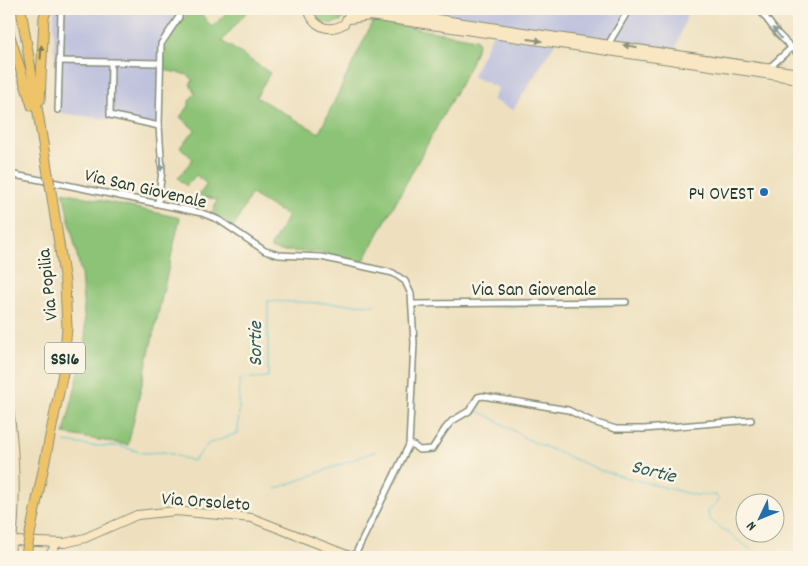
<svg xmlns="http://www.w3.org/2000/svg" width="808" height="566" viewBox="0 0 808 566" font-family="Dekko,sans-serif">
  <style>
    .industrial { fill: #bfc2dd }
    .green { fill: #8cc376; stroke: #568055 }
    .lines { fill: none; stroke-linecap: round; stroke-linejoin: round }
    .stream { stroke: #58c3d3; stroke-width: 1 }
    .street-casing { stroke: #868e79; stroke-width: 8 }
    .secondary-casing { stroke: #868e79; stroke-width: 10 }
    .primary-casing { stroke: #868e79; stroke-width: 11 }
    .street { stroke: #fff; stroke-width: 5 }
    .secondary { stroke: #f9e7c3; stroke-width: 8 }
    .primary { stroke: #efc469; stroke-width: 9 }
    .primary-bridge-casing { stroke: #868e79; stroke-width: 11; stroke-linecap: butt }
    .primary-bridge { stroke: #efc469; stroke-width: 9 }
    .oneway { fill: #8f9e9a }
    .oneway2 { fill: #8c927c }
    .oneway3 { fill: #7d7a4c }
    .poi-dot { fill: #1f6fb2; stroke: #fcf5e5; stroke-width: 2 }
    .labels { text-anchor: middle; stroke-width: 5; stroke-linejoin: round; paint-order: stroke }
    .shield { fill: #fcf5e5; stroke: #617469; stroke-width: 1 }
    .shield-label { font-size: 18px; font-weight: bold; fill: #1f3d34 }
    .street-label { font-size: 19px; fill: #1f3d34; stroke: #fcf5e5 }
    .poi-label { font-size: 19px; fill: #1f3d34; stroke: #fcf5e5; text-anchor: end }
    .water-label { font-size: 20px; font-style: italic; fill: #2d5e5c; stroke: #fcf5e5 }
  </style>
  <rect width="100%" height="100%" fill="#fcf5e5"/>
  <filter id="ink" filterUnits="userSpaceOnUse"><feTurbulence type="fractalNoise" baseFrequency=".02" numOctaves="2"/><feDisplacementMap in="SourceGraphic" scale="10" xChannelSelector="R" yChannelSelector="G"/><feConvolveMatrix kernelMatrix="1 2 1 2 8 2 1 2 1" color-interpolation-filters="sRGB"/></filter>
  <filter id="wash" filterUnits="userSpaceOnUse"><feTurbulence type="fractalNoise" baseFrequency=".0096" numOctaves="4" result="noise"/><feDisplacementMap in="SourceGraphic" scale="20" xChannelSelector="R" yChannelSelector="G"/><feGaussianBlur stdDeviation="1.12" result="paint"/><feColorMatrix in="noise" values="0 0 0 0 0 0 0 0 0 0 0 0 0 0 0 0 0 1.4 0 .05"/><feComposite in="paint" operator="in"/></filter>
  <g filter="url(#wash)">
    <rect width="100%" height="100%" fill="#eee0be"/>
    <g class="industrial">
      <polygon points="54,9 190,9 160,43 158,127 55,112"/>
      <polygon points="344,9 689,9 674,55 557,40 513,110 492,100 498,88 472,76 494,31"/>
    </g>
    <g class="green">
      <path d="M192 9H197L212 27 230 9H249L222 41 270 73 256 97 319 133 373 21 476 39 478 44 470 66 363 262 317 252 279 251 270 248 288 216 251 194 234 227 212 214 217 200 199 195 207 184 196 175 186 186 178 178 193 159 180 147 195 130 180 117 189 106V101L195 93 190 84 193 80 188 75 164 70C165 34 169 35 192 9Z"/>
      <polygon points="313,9 348,9 341,21 330,24 319,20"/>
      <polygon points="63,192 180,218 128,445 64,434 86,343 81,273"/>
    </g>
    <g class="lines">
      <g class="stream">
        <polyline points="491,306 545,306"/>
        <polyline points="551,306 620,305"/>
        <polyline points="475,410 487,415 529,440 602,471 694,495 716,495 719,500 708,511 709,519 761,557"/>
        <polyline points="65,442 93,446 120,446 143,453 165,452 193,461 208,444 238,433 240,379 268,377 268,301 374,305"/>
        <polyline points="276,489 376,451"/>
        <polyline points="9,507 10,460"/>
      </g>
    </g>
  </g>
  <g filter="url(#ink)">
    <g class="lines">
      <g class="street-casing">
        <g id="street">
          <polyline points="759,9 778,34 799,55"/>
          <polyline points="609,43 629,9"/>
          <polyline points="59,61 160,63"/>
          <polyline points="111,62 110,115 159,126"/>
          <polyline points="769,68 791,48"/>
          <polyline points="58,110 61,11"/>
          <polyline points="9,174 46,181"/>
          <polyline points="52,182 202,213 219,220 265,251 279,255 321,257 393,273 405,281 411,294 414,343 409,445 354,557"/>
          <polyline points="158,203 162,171 159,126 161,44 179,17 180,9"/>
          <polyline points="412,304 626,302"/>
          <polyline points="409,445 413,445 419,450 432,449 445,429 452,421 469,411 478,397 483,396 568,410 593,422 616,429 644,429 751,420"/>
        </g>
      </g>
      <g class="secondary-casing">
        <g id="secondary">
          <path d="M308 9C313 27 328 33 344 24L352 9"/>
          <polyline points="370,9 799,73"/>
          <polyline points="349,19 370,16 799,79"/>
          <path d="M9 409C15 450 18 517 9 557"/>
          <polyline points="13,541 65,543 85,538 137,515 176,511 252,518 352,557"/>
          <polyline points="49,557 56,544"/>
        </g>
      </g>
      <g class="primary-casing">
        <g id="primary">
          <polyline points="21,9 48,174"/>
          <polyline points="9,33 32,106"/>
          <polyline points="40,100 44,17 47,9"/>
          <polyline points="31,529 63,373 67,328 65,282 50,185"/>
        </g>
      </g>
      <use href="#street" class="street"/>
      <use href="#secondary" class="secondary"/>
      <use href="#primary" class="primary"/>
      <g class="primary-bridge-casing">
        <g id="primary-bridge">
          <polyline points="48,174 50,185"/>
          <polyline points="26,554 31,529"/>
        </g>
      </g>
      <use href="#primary-bridge" class="primary-bridge"/>
    </g>
    <defs><path id="oneway-solid" d="M-6-.8H1V-3.2L6.5 0L1 3.2V.8H-6Z" transform="scale(1.25)"/></defs>
    <g class="oneway">
      <use href="#oneway-solid" transform="translate(777 33) rotate(-129)"/>
      <use href="#oneway-solid" transform="translate(161 164) rotate(90)"/>
    </g>
    <g class="oneway2">
      <use href="#oneway-solid" transform="translate(535 40) rotate(8)"/>
      <use href="#oneway-solid" transform="translate(630 46) rotate(-171)"/>
    </g>
    <use class="oneway3" href="#oneway-solid" transform="translate(41 52) rotate(-86)"/>
  </g>
  <circle class="poi-dot" cx="764" cy="192" r="5"/>
  <g class="labels">
    <rect class="shield" x="45" y="342.5" width="40" height="31" rx="4"/>
    <g class="shield-label">
      <text x="65" y="364">SS16</text>
    </g>
    <g class="street-label">
      <text transform="translate(146 187) rotate(13)" y="7">Via San Giovenale</text>
      <text transform="translate(46 285) rotate(-96)" y="7">Via Popilia</text>
      <text x="534" y="295">Via San Giovenale</text>
      <text transform="translate(206 500) rotate(4)" y="7">Via Orsoleto</text>
    </g>
    <g class="poi-label">
      <text x="754" y="199">P4 OVEST</text>
    </g>
    <g class="water-label">
      <text transform="translate(254 344) rotate(-90)" y="7">Sortie</text>
      <text transform="translate(654 470) rotate(14)" y="7">Sortie</text>
    </g>
  </g>
  <rect width="808" height="566" fill="none" stroke="#fcf5e5" stroke-width="30"/>
  <g transform="translate(760 518) rotate(227)"><circle r="24" fill="#fcf5e5" stroke="#a4ab9e"/>
  <path d="M0-4L9 19L0 12L-9 19Z" fill="#1f6fb2"/>
  <text y="-8" font-size="14" font-weight="bold" text-anchor="middle" fill="#1f3d34">N</text>
  </g>
</svg>
